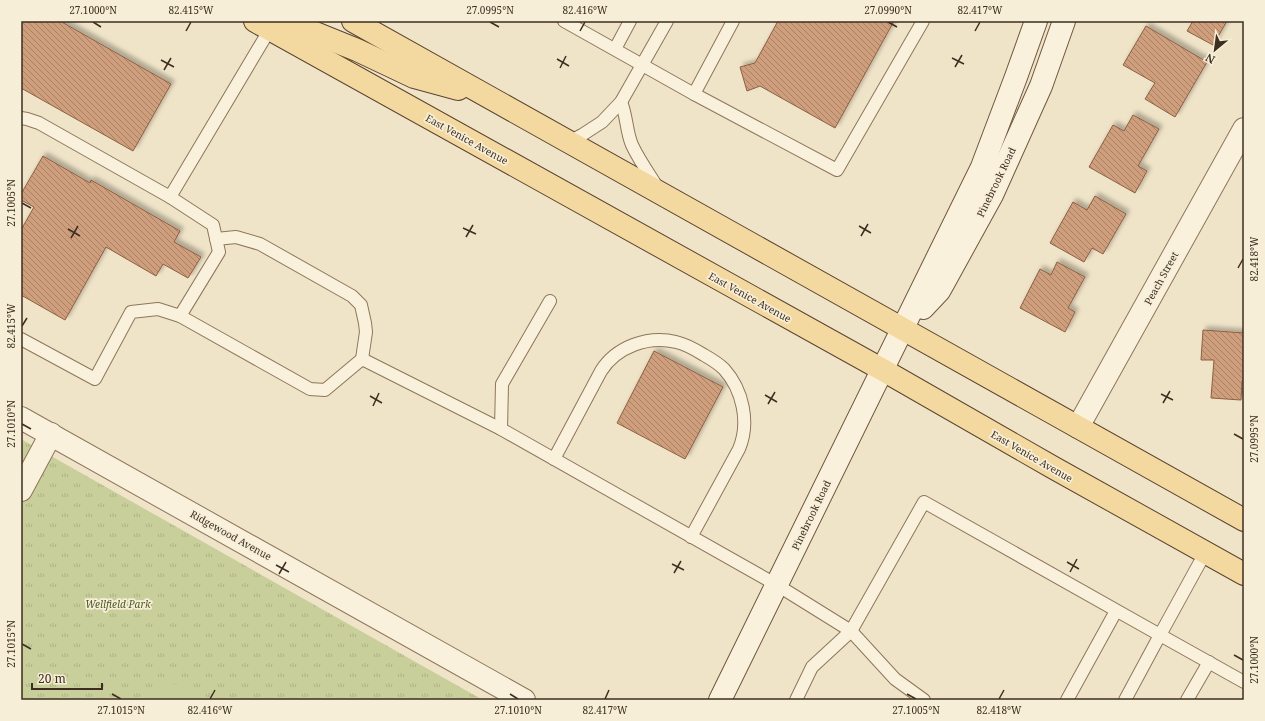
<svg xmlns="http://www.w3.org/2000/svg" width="1265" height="721" viewBox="0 0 1265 721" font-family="'Noto Serif',serif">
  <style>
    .park { fill: url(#park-tufts) }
    .pitch { fill: #c9cf9b }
    .building { fill: url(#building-back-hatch); stroke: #8d5f41; filter: url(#shadow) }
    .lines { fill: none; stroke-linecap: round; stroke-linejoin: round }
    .lane-casing { stroke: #8d765c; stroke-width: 14 }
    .street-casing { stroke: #8d765c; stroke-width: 24 }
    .secondary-casing { stroke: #6f573f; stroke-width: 24 }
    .primary-casing { stroke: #5b4430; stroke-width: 24 }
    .lane { stroke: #faf1dc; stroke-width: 12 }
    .street { stroke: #faf1dc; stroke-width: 22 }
    .secondary { stroke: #faf1dc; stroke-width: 22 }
    .primary { stroke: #f3d9a0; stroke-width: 22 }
    .ticks { fill: none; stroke: #3d2e20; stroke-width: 1.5 }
    .labels { text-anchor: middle; stroke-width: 3.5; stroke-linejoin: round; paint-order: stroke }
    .street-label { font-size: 10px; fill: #3d2e20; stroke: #f7eed8 }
    .park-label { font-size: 10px; font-style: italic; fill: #4d5a26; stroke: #f7eed8 }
    .neatline { fill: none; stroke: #3d2e20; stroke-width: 1.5 }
    .ticks-label { font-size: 10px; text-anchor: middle; fill: #3d2e20 }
  </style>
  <defs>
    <pattern id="park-tufts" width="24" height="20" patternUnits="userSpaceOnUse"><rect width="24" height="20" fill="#c9cf9b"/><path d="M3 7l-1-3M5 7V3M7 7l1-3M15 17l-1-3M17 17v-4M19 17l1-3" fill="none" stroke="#aeb285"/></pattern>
    <pattern id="building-back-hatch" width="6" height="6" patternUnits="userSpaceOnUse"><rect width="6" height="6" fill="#cf9f7d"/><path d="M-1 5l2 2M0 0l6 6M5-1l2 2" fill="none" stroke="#a98266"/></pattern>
    <filter id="shadow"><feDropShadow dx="3.5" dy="-3.5" stdDeviation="2" flood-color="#0004"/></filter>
  </defs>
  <rect width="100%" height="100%" fill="#f0e4c8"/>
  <polygon class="park" points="21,439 483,700 21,700"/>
  <polygon class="pitch" points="165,679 203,700 154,700"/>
  <g class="building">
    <polygon points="21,21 60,21 171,84 133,151 21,88"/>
    <polygon points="778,21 894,21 835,128 760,86 747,91 740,67 755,63"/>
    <polygon points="1193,21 1227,21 1213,45 1187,31"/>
    <polygon points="1146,26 1207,62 1175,117 1145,99 1155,83 1123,65"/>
    <polygon points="1133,115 1159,129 1138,166 1147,171 1135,193 1089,167 1113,125 1124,131"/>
    <polygon points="43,156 90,183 91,180 180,231 174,242 201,257 188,278 163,264 156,276 106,247 65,320 21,295 21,230 34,207 21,200 21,194"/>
    <polygon points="1095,196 1126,214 1103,254 1092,248 1084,262 1050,243 1073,202 1087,210"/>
    <polygon points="1057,262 1085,277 1068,308 1075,312 1065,332 1020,308 1040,269 1051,275"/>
    <polygon points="1203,330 1244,333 1244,381 1242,381 1241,400 1211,398 1214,360 1201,360"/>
    <polygon points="654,351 723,387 685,459 617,423"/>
  </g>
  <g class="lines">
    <g class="lane-casing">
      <g id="lane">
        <polyline points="564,21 694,94 733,21"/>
        <polyline points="615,49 630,21"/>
        <polyline points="694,94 837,170 923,21"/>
        <path d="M621 102C627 116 626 131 632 145 639 160 649 174 658 188"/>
        <polyline points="21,118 27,119 39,123 170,197 270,29"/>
        <polyline points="569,142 582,135 602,122 621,102 667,21"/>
        <polyline points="216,239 236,237 260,244 352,296 361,305 365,323 366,332 362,359"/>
        <polyline points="550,301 502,384 501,429 777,585 851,631 924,502 1160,635 1205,553"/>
        <polyline points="180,316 310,389 325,390 362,359 501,429"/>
        <polyline points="21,339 95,379 131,312 158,309 180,316 219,252 213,225 170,197"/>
        <path d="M554 459 601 371C616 347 648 335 676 342 685 344 696 350 704 355 711 359 718 363 724 369 743 390 750 423 739 449L691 537"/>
        <polyline points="796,700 812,667 851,631 895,679 924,700"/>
        <polyline points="1067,700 1116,611"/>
        <polyline points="1125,700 1160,635 1244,682"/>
        <polyline points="1187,700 1209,662"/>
      </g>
    </g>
    <g class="street-casing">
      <g id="street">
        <polyline points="21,418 524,700"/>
        <polyline points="1078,427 1244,129"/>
        <polyline points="21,490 51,434"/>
      </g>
    </g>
    <g class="secondary-casing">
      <g id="secondary">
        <polyline points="923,308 939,291 943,284 992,195 1041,86 1064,21"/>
        <polyline points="720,700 982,167 1016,77 1036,21"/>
      </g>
    </g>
    <g class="primary-casing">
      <g id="primary">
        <polyline points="255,21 883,370 1054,468 1244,574"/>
        <polyline points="353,21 1244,520"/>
        <polyline points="271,29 289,27 310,31 357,50 414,77 458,89"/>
      </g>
    </g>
    <use href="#lane" class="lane"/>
    <use href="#street" class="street"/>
    <use href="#secondary" class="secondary"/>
    <use href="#primary" class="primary"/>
  </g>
  <path class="ticks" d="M93 22 101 27M490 22 499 27M888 22 897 27M186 31 191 22M580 31 585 22M975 31 980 22M952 58 964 64M557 59 569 66M161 60 174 67M955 67 962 55M560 68 566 56M164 70 171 58M22 203 31 208M859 226 871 233M463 228 476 234M68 229 80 236M861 236 868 224M466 237 473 225M71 238 78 226M1238 268 1243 259M22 326 27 318M1161 394 1173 400M765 395 777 402M370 396 382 403M1163 403 1170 391M768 404 775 392M373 406 379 393M22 424 31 429M1234 434 1243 439M1067 562 1079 569M672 564 684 570M276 565 289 572M1070 572 1077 559M674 573 681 561M279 574 286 562M22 644 31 649M1234 655 1243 660M112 694 121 699M510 694 518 699M907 694 916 699M210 699 215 690M605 699 609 690M999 699 1004 690"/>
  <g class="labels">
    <g class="street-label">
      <text transform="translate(467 139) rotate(29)" y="4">East Venice Avenue</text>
      <text transform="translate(996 182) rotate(-64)" y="4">Pinebrook Road</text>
      <text transform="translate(1161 278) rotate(-61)" y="4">Peach Street</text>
      <text transform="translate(750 297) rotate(29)" y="4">East Venice Avenue</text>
      <text transform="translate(1032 456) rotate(30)" y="4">East Venice Avenue</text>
      <text transform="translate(811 515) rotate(-64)" y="4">Pinebrook Road</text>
      <text transform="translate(231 535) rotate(29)" y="4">Ridgewood Avenue</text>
    </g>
    <g class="park-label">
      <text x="118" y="608">Wellfield Park</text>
    </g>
  </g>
  <rect width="1265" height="721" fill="none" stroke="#f7eed8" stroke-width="44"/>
  <g transform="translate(1215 50) rotate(209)" stroke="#f7eed8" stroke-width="3" paint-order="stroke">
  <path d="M0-3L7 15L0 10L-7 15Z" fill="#3d2e20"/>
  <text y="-6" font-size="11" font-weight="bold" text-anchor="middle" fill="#3d2e20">N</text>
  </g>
  <path d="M32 683v6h70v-6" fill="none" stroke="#3d2e20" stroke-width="2"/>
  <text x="38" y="683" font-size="12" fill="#3d2e20" stroke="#f7eed8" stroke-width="3" paint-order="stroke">20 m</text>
  <rect x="22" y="22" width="1221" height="677" class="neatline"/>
  <g class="ticks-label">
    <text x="93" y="14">27.1000°N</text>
    <text x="191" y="14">82.415°W</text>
    <text x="490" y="14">27.0995°N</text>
    <text x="585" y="14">82.416°W</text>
    <text x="888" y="14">27.0990°N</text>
    <text x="980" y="14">82.417°W</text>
    <text transform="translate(11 203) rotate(-90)" y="4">27.1005°N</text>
    <text transform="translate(1254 259) rotate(-90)" y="4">82.418°W</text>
    <text transform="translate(11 326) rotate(-90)" y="4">82.415°W</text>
    <text transform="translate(11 424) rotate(-90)" y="4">27.1010°N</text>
    <text transform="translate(1254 439) rotate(-90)" y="4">27.0995°N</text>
    <text transform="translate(11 644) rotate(-90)" y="4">27.1015°N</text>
    <text transform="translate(1254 660) rotate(-90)" y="4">27.1000°N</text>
    <text x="121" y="714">27.1015°N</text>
    <text x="210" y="714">82.416°W</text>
    <text x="518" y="714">27.1010°N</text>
    <text x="605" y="714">82.417°W</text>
    <text x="916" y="714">27.1005°N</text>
    <text x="999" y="714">82.418°W</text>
  </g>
</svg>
